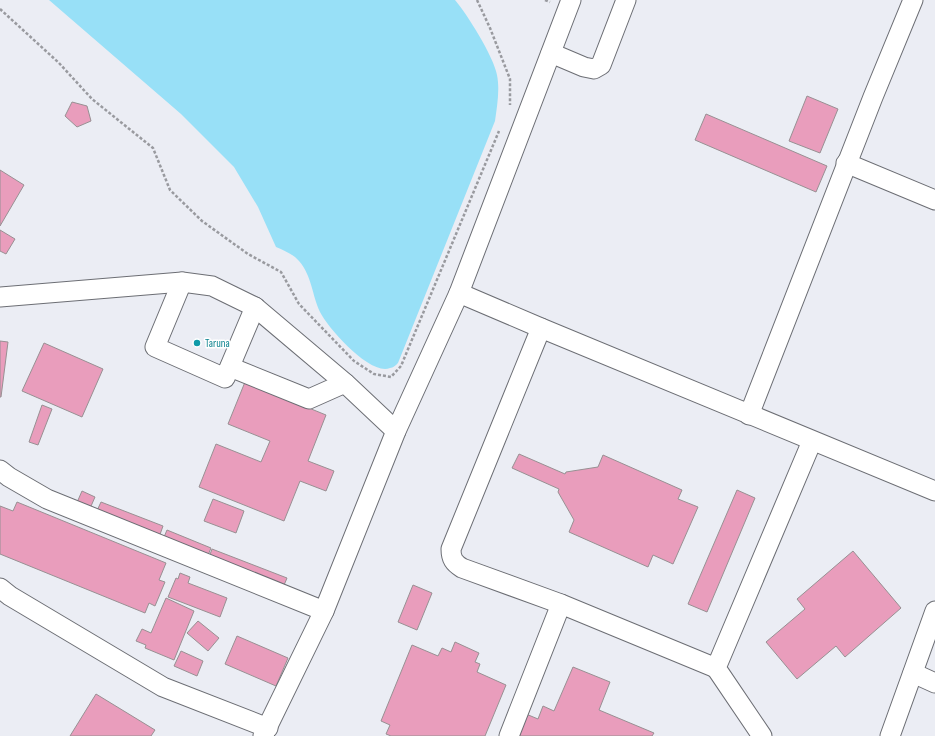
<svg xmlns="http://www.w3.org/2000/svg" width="935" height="736" viewBox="0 0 935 736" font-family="'Sofia Sans Condensed',sans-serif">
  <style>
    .water { fill: #98e0f7 }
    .building { fill: #e99dbc; stroke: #989093 }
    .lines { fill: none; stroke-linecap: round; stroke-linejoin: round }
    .minor-casing { stroke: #6c6e74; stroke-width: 21 }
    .path { stroke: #999a9f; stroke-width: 2.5; stroke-dasharray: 3 2; stroke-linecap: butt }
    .minor { stroke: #fff; stroke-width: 19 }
    .culture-dot { fill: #0f9aa8; stroke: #fff; stroke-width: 1.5 }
    .labels { text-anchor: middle; stroke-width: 3; stroke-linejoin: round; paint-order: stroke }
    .culture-label { font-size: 11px; fill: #0d838f; stroke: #fff; text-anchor: start }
  </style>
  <rect width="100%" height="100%" fill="#ebedf4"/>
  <path class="water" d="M49 0H455C467 14 494 57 497 75 500 90 497 106 495 121L398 363C396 365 393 368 390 368 370 376 328 328 320 312 312 295 312 276 299 261 293 254 285 251 276 247L258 207 234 167 181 114Z"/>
  <g class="building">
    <polygon points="807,96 838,109 820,153 789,141"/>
    <polygon points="72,102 87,106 91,121 77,127 65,116"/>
    <polygon points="706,114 827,166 816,192 695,140"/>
    <polygon points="0,170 24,185 0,226"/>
    <polygon points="0,230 15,239 6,254 0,251"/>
    <polygon points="0,341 8,342 1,397 0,397"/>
    <polygon points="44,343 103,369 82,417 22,391"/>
    <polygon points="245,382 326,415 308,461 334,471 326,491 300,481 284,521 199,487 216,444 261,462 270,441 228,424"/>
    <polygon points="42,405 52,409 38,445 29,442"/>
    <polygon points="519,454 565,474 566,472 598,467 603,455 682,490 678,499 698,507 673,564 653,555 648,567 569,532 574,520 558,492 559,489 512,468"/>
    <polygon points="737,490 755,498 707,612 688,604"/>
    <polygon points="82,491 95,497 88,513 75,507"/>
    <polygon points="213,499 244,511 236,533 204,521"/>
    <polygon points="17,502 166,563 159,580 165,582 155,606 149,603 145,613 0,554 0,506 13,511"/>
    <polygon points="101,502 163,526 158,540 95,515"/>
    <polygon points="167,530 211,548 206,560 162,542"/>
    <polygon points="212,549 287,578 282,590 208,560"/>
    <polygon points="853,551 901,608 845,657 836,646 797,679 766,642 805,609 797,599"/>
    <polygon points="180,573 190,577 188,583 227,598 220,617 168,597 176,578 178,579"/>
    <polygon points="413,585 432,593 417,630 398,622"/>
    <polygon points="166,598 194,611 174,660 145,648 146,645 136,641 142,629 151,633"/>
    <polygon points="198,621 219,638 208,651 187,633"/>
    <polygon points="237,636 288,658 276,686 225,664"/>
    <polygon points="455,642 479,653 475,662 480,664 477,672 506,685 485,736 391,736 386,734 390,725 381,721 412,645 438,656 442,648 451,652"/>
    <polygon points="181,651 203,661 197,676 174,666"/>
    <polygon points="573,667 610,682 599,710 654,733 652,736 517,736 526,714 538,719 543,706 554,711"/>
    <polygon points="96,694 155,730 151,736 70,736"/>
  </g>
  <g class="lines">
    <g class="minor-casing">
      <g id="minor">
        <polyline points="551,53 584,67 594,69 601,65 626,0"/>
        <polyline points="846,163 935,200"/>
        <polyline points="182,282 155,347 225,378 255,307"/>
        <polyline points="459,293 571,0"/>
        <polyline points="0,297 182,282 212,286 255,307 345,383 396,431"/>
        <path d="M541 328 451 549C451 559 454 563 462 568L561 604 716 668"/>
        <polyline points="230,367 309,399 345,383"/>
        <polyline points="749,415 873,97 913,0"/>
        <polyline points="0,470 9,477 47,499 324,611"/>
        <polyline points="0,588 10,596 163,687 268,728"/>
        <polyline points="913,673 935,683"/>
        <polyline points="263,736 324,611 396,431 459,293 541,328 935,491"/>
        <polyline points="509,736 561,604"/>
        <polyline points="762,736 716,668 812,441"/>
        <polyline points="890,736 935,611"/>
      </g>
    </g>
    <g class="path">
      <polyline points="477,0 490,28 510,79 510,105"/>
      <polyline points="545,0 550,2"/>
      <polyline points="0,9 59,63 92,99 153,148 170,190 202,221 248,254 281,272 299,304 354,361 374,374 391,377 401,366 499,131"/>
    </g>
    <use href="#minor" class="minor"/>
  </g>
  <circle class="culture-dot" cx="197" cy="343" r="4"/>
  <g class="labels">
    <g class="culture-label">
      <text x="205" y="347">Taruna</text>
    </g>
  </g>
</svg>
